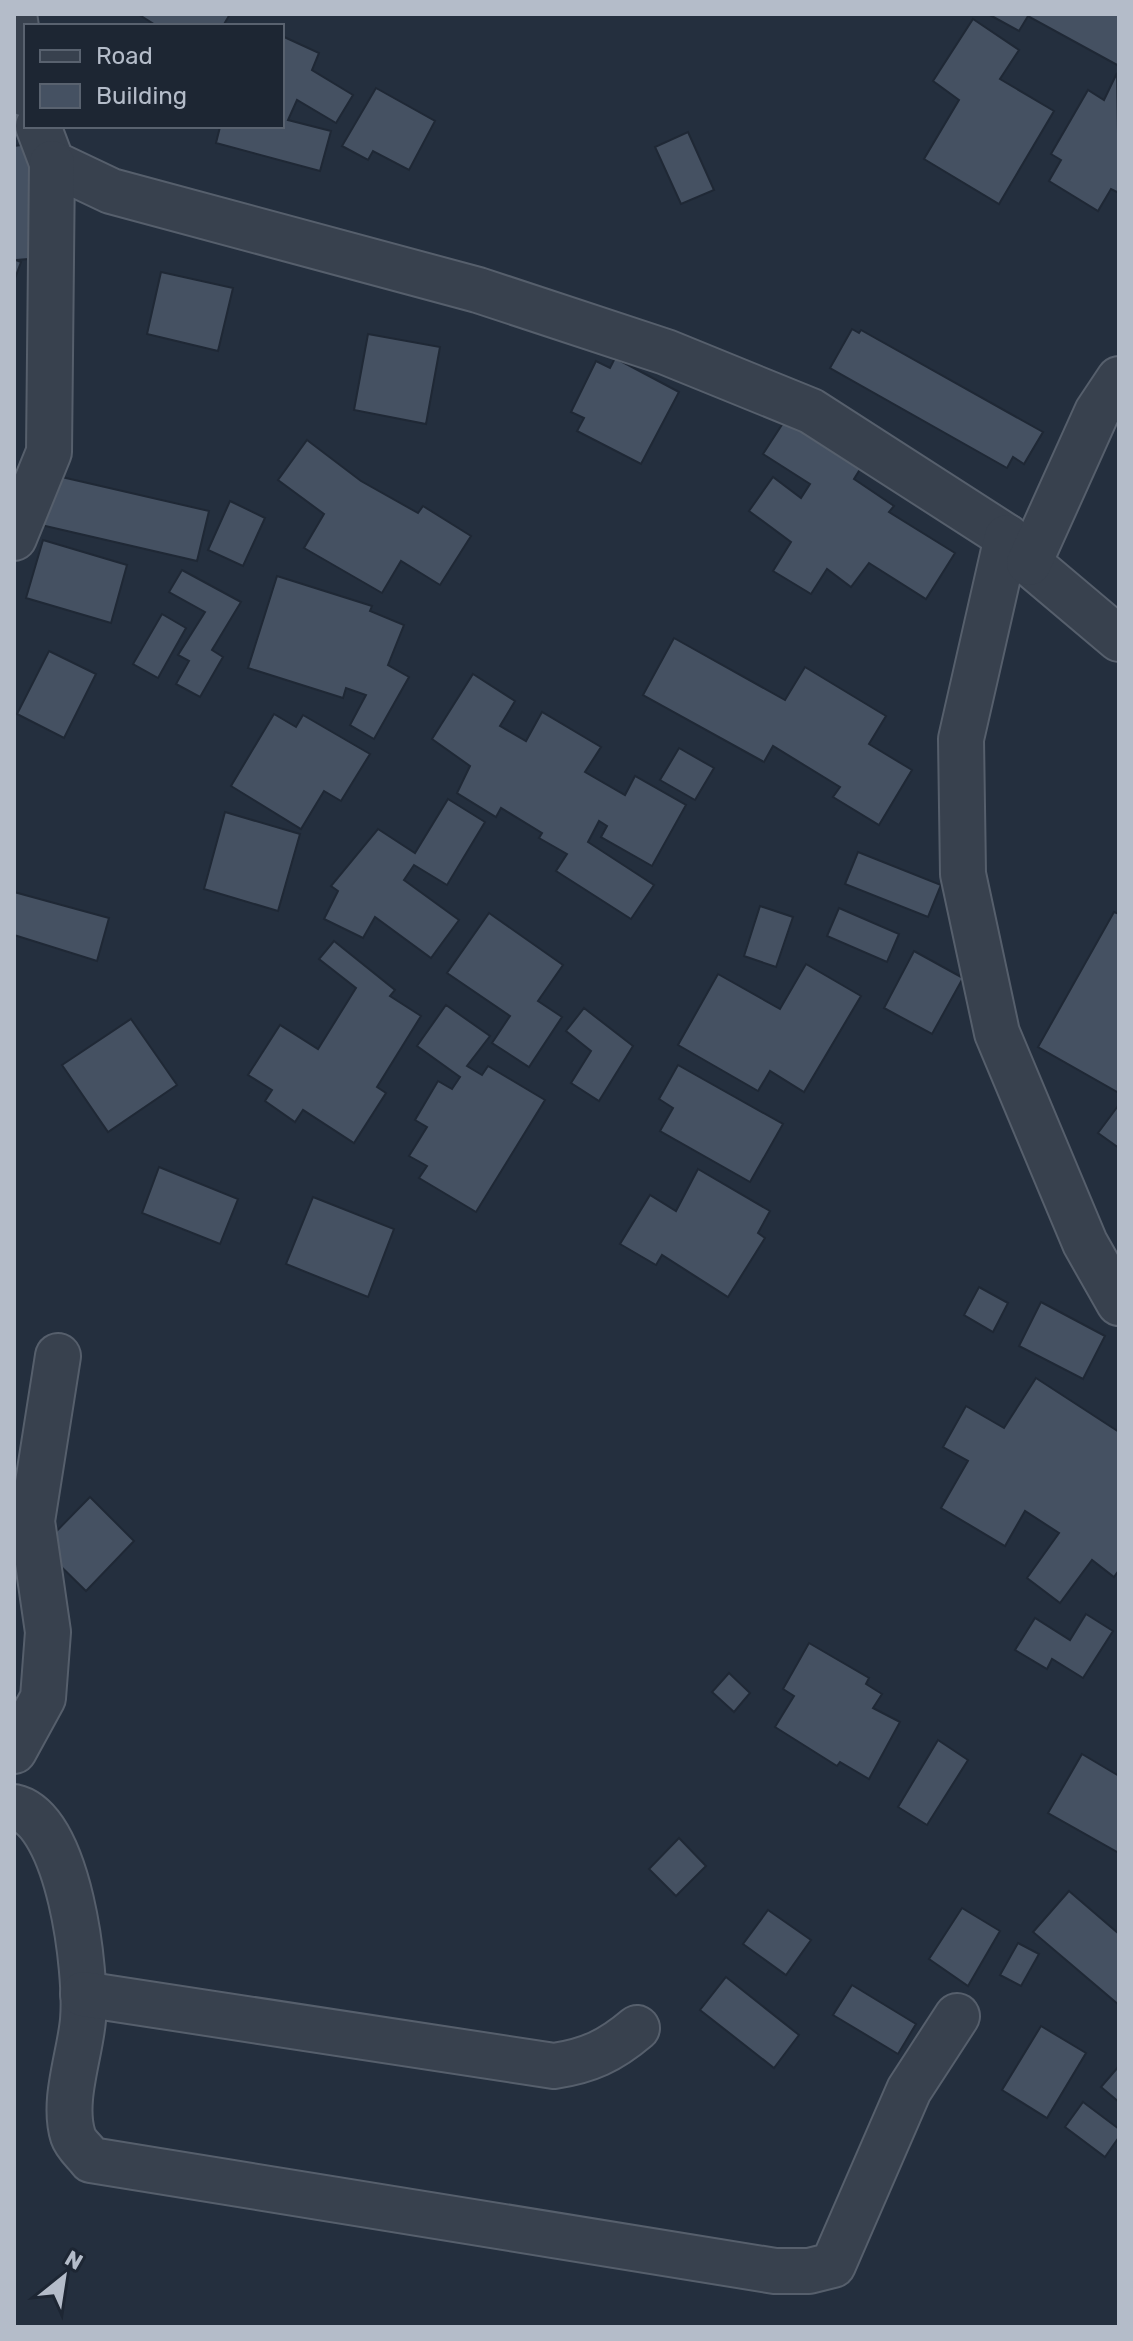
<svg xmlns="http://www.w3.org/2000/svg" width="1133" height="2341" viewBox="0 0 1133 2341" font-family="Rubik,sans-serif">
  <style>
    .building { fill: #455162; stroke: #1f2835; stroke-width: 2 }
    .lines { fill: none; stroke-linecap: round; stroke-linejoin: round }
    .minor-casing { stroke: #565f6c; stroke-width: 48 }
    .minor { stroke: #38414e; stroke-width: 44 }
  </style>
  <rect width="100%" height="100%" fill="#242f3e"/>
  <g class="building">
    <polygon points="138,14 230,14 223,26 157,26"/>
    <polygon points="988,14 1119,14 1119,66 1028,16 1019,31"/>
    <polygon points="973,19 1019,50 1000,79 1054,111 999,204 924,159 959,100 933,81"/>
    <polygon points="282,36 319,53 312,70 353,95 336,123 297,100 288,120 331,131 320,171 216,143 220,127 217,126 282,126"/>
    <polygon points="1117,73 1119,193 1111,189 1098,211 1049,181 1061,160 1051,154 1088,90 1104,100"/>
    <polygon points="376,88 435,121 409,170 373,151 368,160 342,146"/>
    <polygon points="688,132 714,190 681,204 655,147"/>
    <polygon points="28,144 41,258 16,260 21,262 14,281 14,146"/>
    <polygon points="161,272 233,288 218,351 147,334"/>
    <polygon points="852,329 859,333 861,330 1043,432 1024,464 1013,457 1007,468 830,368"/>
    <polygon points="368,334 440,347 426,424 354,410"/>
    <polygon points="615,358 679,392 641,464 577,431 584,418 571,412 596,361 610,368"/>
    <polygon points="787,417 862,466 854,479 894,506 889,512 955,553 926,599 869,563 851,587 827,569 811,594 773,571 791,542 749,511 773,477 801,498 810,484 763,454"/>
    <polygon points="307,440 361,481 418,513 423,506 471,536 440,585 401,561 382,593 304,548 324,514 278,480"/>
    <polygon points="53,475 209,511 197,561 41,525"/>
    <polygon points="230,501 265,518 243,566 208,550"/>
    <polygon points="43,540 127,565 111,623 26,598"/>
    <polygon points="182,570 241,602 212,650 223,657 200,697 176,684 189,661 178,655 205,612 169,592"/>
    <polygon points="277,576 372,606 370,611 404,625 388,665 409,677 374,739 350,725 366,695 346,688 343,698 248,668"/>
    <polygon points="162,614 186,628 158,678 133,664"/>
    <polygon points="674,638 785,700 805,667 886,716 869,744 912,770 879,825 833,797 840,787 773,746 764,762 643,695"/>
    <polygon points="49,651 96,674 64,738 17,714"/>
    <polygon points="473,674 515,701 500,726 526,741 542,712 601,747 585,772 625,795 635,776 686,805 652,866 601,837 607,826 599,821 588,842 654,885 631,919 556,871 567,854 539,838 542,833 501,808 496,817 457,793 470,766 432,739"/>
    <polygon points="274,714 296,727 303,715 370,754 341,801 324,791 301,829 231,786"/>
    <polygon points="679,748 714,768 695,800 660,780"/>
    <polygon points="448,799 485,822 447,885 414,865 404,880 459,920 431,958 375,917 363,938 324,919 338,891 331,886 378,829 415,853"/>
    <polygon points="225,812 300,834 278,911 204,889"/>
    <polygon points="858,852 941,885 928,917 845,884"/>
    <polygon points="14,892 109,918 97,961 14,935"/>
    <polygon points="760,906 793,917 776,967 744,956"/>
    <polygon points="839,908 899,934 887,962 827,936"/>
    <polygon points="1114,912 1119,914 1119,1093 1038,1047"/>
    <polygon points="489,913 563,965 538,1001 562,1017 529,1067 492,1043 510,1016 447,973"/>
    <polygon points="334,941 395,990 390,996 421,1016 377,1087 386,1093 354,1143 303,1110 295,1122 265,1101 272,1090 248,1075 280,1025 318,1049 356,988 319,959"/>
    <polygon points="914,951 963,978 932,1034 884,1008"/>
    <polygon points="806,964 861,996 804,1092 770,1071 758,1091 678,1045 718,974 780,1009"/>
    <polygon points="446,1005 490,1036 467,1066 482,1075 488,1066 545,1100 476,1212 419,1178 427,1166 409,1156 427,1127 415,1120 438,1081 452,1089 460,1077 417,1046"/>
    <polygon points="584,1008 633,1046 599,1101 571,1083 591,1051 566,1031"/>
    <polygon points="131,1019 177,1085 108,1132 62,1065"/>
    <polygon points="678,1065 783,1124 750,1182 660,1131 673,1108 659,1099"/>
    <polygon points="1118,1106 1119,1107 1119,1148 1098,1133"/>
    <polygon points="159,1167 238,1199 220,1244 142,1213"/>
    <polygon points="698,1169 770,1211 758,1233 765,1238 728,1297 662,1255 656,1265 620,1244 650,1195 676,1211"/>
    <polygon points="313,1197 394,1229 368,1297 286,1264"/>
    <polygon points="979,1287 1008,1303 993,1332 964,1315"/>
    <polygon points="1041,1302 1105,1336 1083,1379 1019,1346"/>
    <polygon points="1036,1378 1119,1432 1119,1570 1114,1577 1092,1560 1060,1603 1027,1578 1059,1533 1025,1511 1005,1546 941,1508 968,1461 943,1447 966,1406 1004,1428"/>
    <polygon points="90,1497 134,1541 86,1591 41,1547"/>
    <polygon points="1086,1614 1113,1631 1083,1678 1052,1659 1047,1669 1015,1650 1035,1618 1070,1640"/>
    <polygon points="809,1643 869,1678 866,1684 882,1694 873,1708 900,1722 869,1779 840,1762 837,1766 775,1727 794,1696 783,1689"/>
    <polygon points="729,1673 750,1693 734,1712 712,1692"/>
    <polygon points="938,1740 968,1760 927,1825 898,1807"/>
    <polygon points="1082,1754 1119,1776 1119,1853 1048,1813"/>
    <polygon points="679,1838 706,1866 676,1896 649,1869"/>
    <polygon points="1069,1891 1119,1934 1119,2005 1033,1932"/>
    <polygon points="962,1908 1000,1931 968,1986 929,1959"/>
    <polygon points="768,1910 811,1940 786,1975 743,1944"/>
    <polygon points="1018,1943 1039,1954 1021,1986 1000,1975"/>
    <polygon points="726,1977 799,2035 774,2068 700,2010"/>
    <polygon points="852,1985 916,2024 898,2054 833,2015"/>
    <polygon points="1041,2026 1086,2053 1047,2118 1002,2090"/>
    <polygon points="1119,2066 1119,2102 1101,2087"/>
    <polygon points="1083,2102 1119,2129 1119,2137 1105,2157 1065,2127"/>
  </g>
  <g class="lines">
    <g class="minor-casing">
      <g id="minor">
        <polyline points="14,14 26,94"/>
        <polyline points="38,126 52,163 111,191 478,290 666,352 811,411 1007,537 1029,563 1119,639"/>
        <polyline points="1007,537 961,739 963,874 997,1033 1085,1243 1119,1303"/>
        <polyline points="14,538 49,452 52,163"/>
        <polyline points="1029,563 1097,412 1119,379"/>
        <polyline points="14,1751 43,1698 48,1632 32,1521 58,1356"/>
        <path d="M14 1807C70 1819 87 1973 83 2020 80 2055 62 2101 73 2136 76 2145 86 2153 91 2160L775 2271H809L833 2265 909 2090 957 2016"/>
        <path d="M83 1994 554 2066C588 2061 610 2051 637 2028"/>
      </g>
    </g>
    <use href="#minor" class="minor"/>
  </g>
  <rect width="1133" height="2341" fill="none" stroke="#b4bcc9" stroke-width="32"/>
  <rect x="24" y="24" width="260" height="104" fill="#1d2633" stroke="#59626f" stroke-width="2"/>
  <rect x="40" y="50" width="40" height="12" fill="#38414e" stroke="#59626f" stroke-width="2"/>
  <text x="96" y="64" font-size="24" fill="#b4bcc9">Road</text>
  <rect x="40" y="84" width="40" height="24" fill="#455162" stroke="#59626f" stroke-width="2"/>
  <text x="96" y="104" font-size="24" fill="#b4bcc9">Building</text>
  <g transform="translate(64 2277) rotate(30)" stroke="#1d2633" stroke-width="6" paint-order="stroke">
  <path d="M0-6L14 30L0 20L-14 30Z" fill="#b4bcc9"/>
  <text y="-12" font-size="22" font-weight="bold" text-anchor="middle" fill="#b4bcc9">N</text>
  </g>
</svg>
